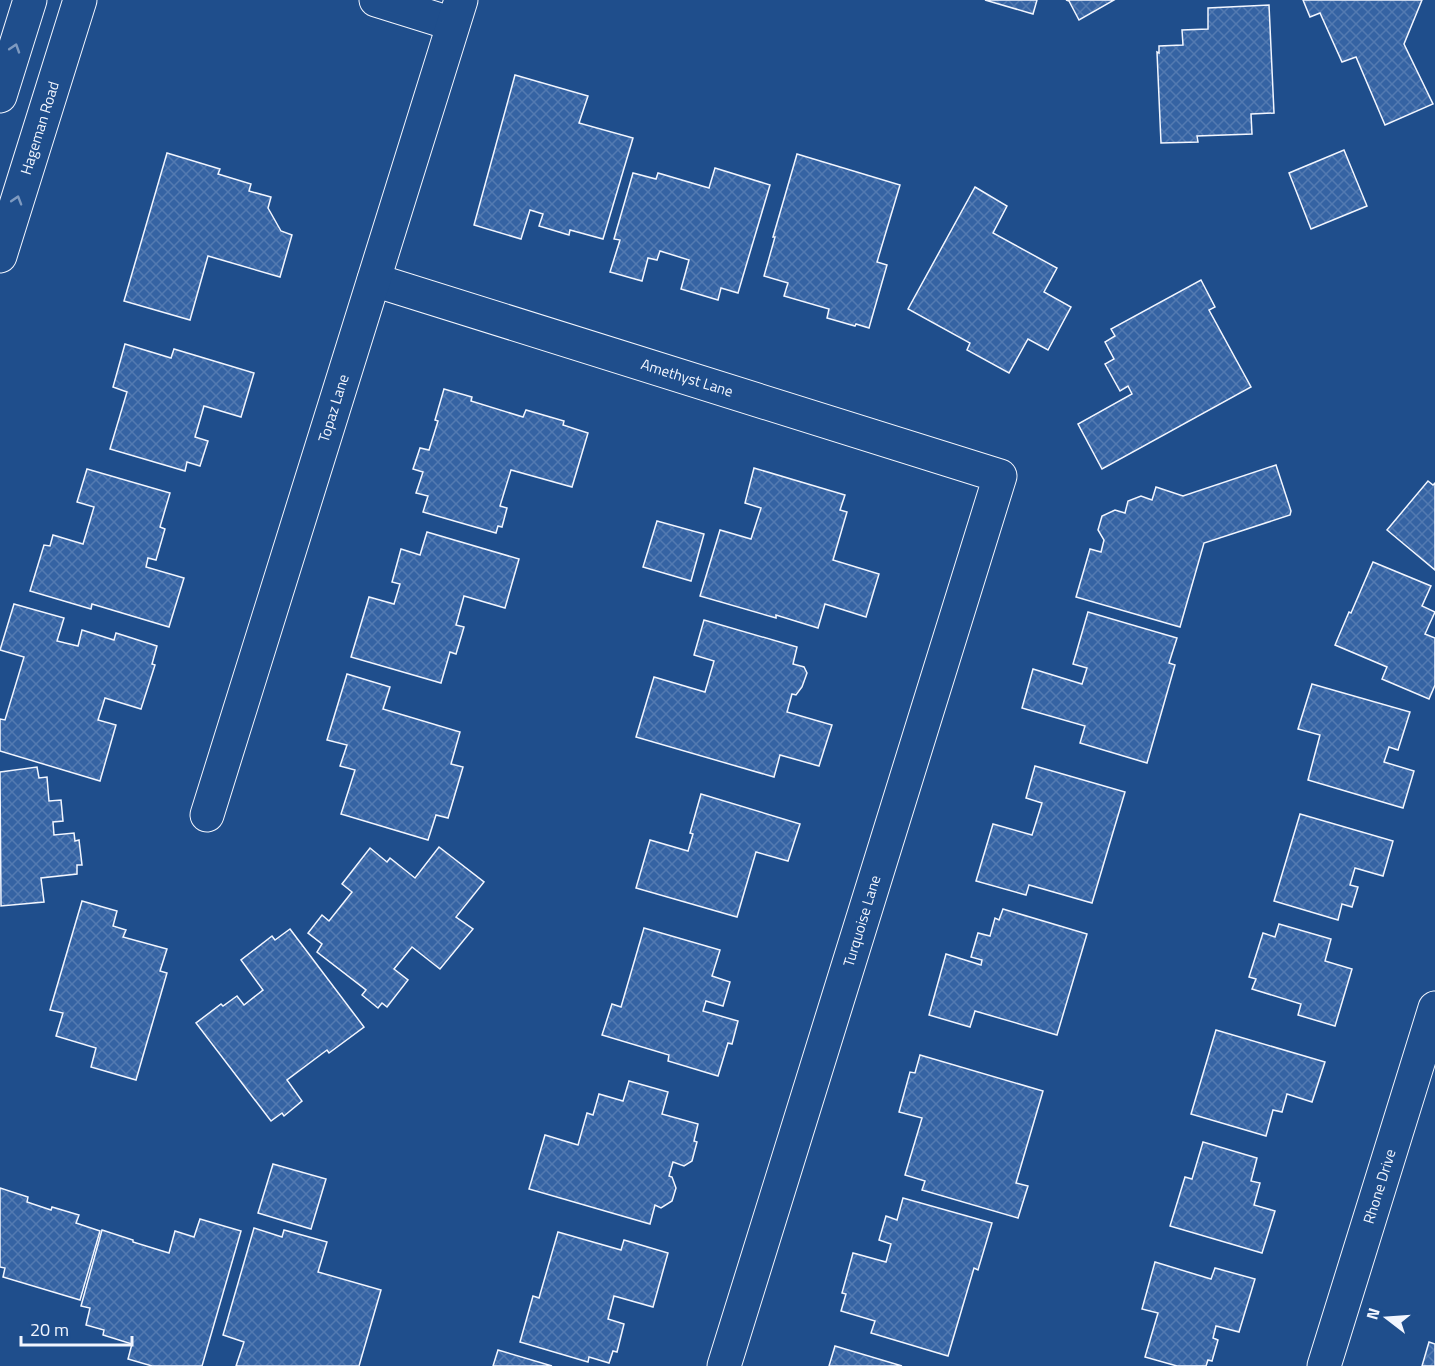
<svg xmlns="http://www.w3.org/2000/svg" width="1435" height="1366" viewBox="0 0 1435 1366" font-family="'Titillium Web',sans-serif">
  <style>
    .building { fill: url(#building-cross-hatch); stroke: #f2f6ff; stroke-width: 1.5 }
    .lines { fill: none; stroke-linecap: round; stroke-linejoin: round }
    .minor-casing { stroke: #f2f6ff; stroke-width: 35 }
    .secondary-casing { stroke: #f2f6ff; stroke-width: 35 }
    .minor { stroke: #1f4e8c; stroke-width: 33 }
    .secondary { stroke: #1f4e8c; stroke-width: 33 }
    .oneway { stroke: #7e9ac0 }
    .labels { text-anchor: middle; stroke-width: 4.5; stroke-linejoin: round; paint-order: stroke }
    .street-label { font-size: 15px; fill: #f2f6ff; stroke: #1f4e8c }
  </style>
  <defs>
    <pattern id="building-cross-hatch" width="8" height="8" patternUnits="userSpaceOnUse" patternTransform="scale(1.5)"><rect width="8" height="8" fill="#3563a3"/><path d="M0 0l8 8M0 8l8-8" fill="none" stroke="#537ab1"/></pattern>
  </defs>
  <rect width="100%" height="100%" fill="#1f4e8c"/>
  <g class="building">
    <polygon points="985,0 1037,0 1033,14"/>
    <polygon points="1066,0 1114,0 1079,20 1069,1"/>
    <polygon points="1303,0 1422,0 1404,44 1433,104 1385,125 1356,57 1342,62 1320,13 1310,17"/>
    <polygon points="1269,5 1274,113 1251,114 1252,134 1197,136 1198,142 1161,143 1157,52 1159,53 1159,46 1183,45 1182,30 1208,29 1208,8"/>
    <polygon points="515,75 588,96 579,123 633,138 603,239 570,230 569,235 539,226 543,214 530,210 521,239 474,225"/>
    <polygon points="1344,150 1367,206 1311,229 1289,173"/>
    <polygon points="167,153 220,169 218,174 251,184 249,191 271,197 268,208 281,231 292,235 280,277 208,256 190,320 124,301"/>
    <polygon points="797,154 900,185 877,262 887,265 869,328 856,324 855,326 827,318 829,309 784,296 788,283 764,276 775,237 773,237"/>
    <polygon points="715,168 770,185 738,293 721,288 718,300 681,289 689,260 660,251 657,260 648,258 642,281 610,272 620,240 614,239 633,173 656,179 658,173 709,188"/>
    <polygon points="975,187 1007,206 993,233 1057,268 1044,292 1071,307 1048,350 1028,339 1009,373 967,350 970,343 908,309"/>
    <polygon points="1201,280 1215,307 1209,310 1251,387 1102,469 1078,424 1132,394 1128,386 1120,391 1105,364 1114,359 1105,342 1115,336 1111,329"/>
    <polygon points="125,344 171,358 174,349 254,373 241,417 204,406 195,437 208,441 200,466 187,462 185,471 110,449 127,392 113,387"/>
    <polygon points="444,389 472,397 471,401 523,417 526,410 564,421 563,425 588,433 572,487 511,470 500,506 507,508 502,527 498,526 496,533 423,512 428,496 416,493 423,472 413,469 420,448 429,450 438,421 435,420"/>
    <polygon points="1276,465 1291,511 1290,515 1204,543 1180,627 1076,597 1090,549 1101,552 1104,540 1098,530 1102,516 1115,510 1125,513 1128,501 1141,496 1152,500 1156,487 1183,496"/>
    <polygon points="754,468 845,495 840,510 847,512 833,560 879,574 866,617 825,604 818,628 776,615 776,618 700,596 720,530 751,539 761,508 745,503"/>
    <polygon points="87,469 170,493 160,527 165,529 156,560 148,558 146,567 184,578 169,627 92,604 91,609 30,591 44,545 50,546 53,535 83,544 94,507 77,502"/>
    <polygon points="1428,481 1433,485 1435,483 1435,570 1387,530"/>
    <polygon points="657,521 704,534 691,581 643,567"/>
    <polygon points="427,532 519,559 505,608 464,596 456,625 464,627 456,654 450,652 441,683 351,657 369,597 394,604 400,584 392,582 401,549 420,555"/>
    <polygon points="1373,562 1431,586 1422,606 1435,612 1425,634 1435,638 1435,685 1429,699 1382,679 1387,667 1335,645 1349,612 1351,613"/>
    <polygon points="14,604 64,618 57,641 78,646 82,630 114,640 116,633 157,646 152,664 155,665 141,709 105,698 98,720 116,725 100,781 0,751 0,719 5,720 24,657 0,650"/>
    <polygon points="1088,612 1177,638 1169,663 1175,665 1147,763 1080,743 1085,726 1022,708 1033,669 1082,684 1087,668 1073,664"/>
    <polygon points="704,620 797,647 793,664 804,667 807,673 802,687 796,695 792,694 787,712 832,725 819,766 780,755 774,777 636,737 654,677 705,692 714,661 694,655"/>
    <polygon points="347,674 390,687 383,709 460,732 451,764 463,767 448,818 436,815 428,840 341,814 355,770 340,766 347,745 327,740"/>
    <polygon points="1312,684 1410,712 1398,750 1389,747 1384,762 1414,771 1403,808 1308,780 1320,735 1298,729"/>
    <polygon points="1035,766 1125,792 1092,903 1029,885 1026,895 976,881 993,824 1032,835 1042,803 1026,798"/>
    <polygon points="37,767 39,778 47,777 49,801 61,800 63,821 53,822 54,835 74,833 75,841 79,840 82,865 77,865 77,874 41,878 44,902 1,906 0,772"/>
    <polygon points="701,794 800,824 788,861 756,852 737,917 636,888 650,840 688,851 693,834 690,833"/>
    <polygon points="1300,814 1393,841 1383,876 1355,868 1350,885 1358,887 1352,907 1342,904 1338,920 1274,901"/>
    <polygon points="439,847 484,882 456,917 473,929 440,969 412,947 394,969 408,980 387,1007 382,1003 378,1008 362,995 366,990 317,952 322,944 308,933 322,915 329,921 352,892 342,884 370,848 387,862 390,858 415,878"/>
    <polygon points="82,901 117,911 113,926 126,930 123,937 167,949 160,971 167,973 136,1080 91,1067 96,1048 56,1036 63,1013 50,1010"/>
    <polygon points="1003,909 1087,934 1057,1035 975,1011 970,1027 929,1015 946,954 981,965 982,960 971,957 978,933 990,936 995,918 999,920"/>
    <polygon points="1279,924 1331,939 1325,961 1352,969 1335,1026 1298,1015 1301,1004 1252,989 1256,979 1249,977 1263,933 1275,937"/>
    <polygon points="644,928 720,950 712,976 730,982 723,1006 706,1001 703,1011 738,1021 732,1044 728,1043 718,1076 668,1061 669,1055 602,1035 612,1004 621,1007"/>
    <polygon points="290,929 364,1027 329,1053 327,1050 287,1080 302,1101 284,1116 282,1113 271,1121 196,1023 221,1004 223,1006 237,996 244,1005 263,990 241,960 272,936 275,940"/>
    <polygon points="1216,1030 1325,1062 1312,1102 1287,1094 1282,1112 1273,1110 1266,1136 1191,1114"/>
    <polygon points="920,1055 1043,1091 1016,1183 1028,1186 1018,1218 922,1190 925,1181 905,1175 922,1118 899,1112 910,1072 915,1073"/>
    <polygon points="629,1081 668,1092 662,1114 698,1124 694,1141 697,1142 692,1161 684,1166 673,1162 669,1176 672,1177 676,1188 672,1201 661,1208 655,1205 650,1224 529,1189 545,1135 578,1145 587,1113 593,1115 599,1094 623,1101"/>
    <polygon points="1203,1142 1257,1158 1251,1181 1260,1183 1254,1205 1275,1211 1262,1253 1170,1226 1185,1177 1192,1179"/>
    <polygon points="273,1164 326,1179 311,1229 258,1213"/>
    <polygon points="0,1188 28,1197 27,1202 51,1210 52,1207 79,1215 76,1223 100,1231 80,1300 3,1277 5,1268 0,1267"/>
    <polygon points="903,1198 992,1223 978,1270 974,1268 948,1356 871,1333 875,1321 841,1311 846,1294 842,1293 853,1253 886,1262 891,1244 879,1240 886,1216 897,1220"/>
    <polygon points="200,1219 241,1231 202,1366 152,1366 128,1359 132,1344 103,1335 104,1330 86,1325 90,1308 81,1306 102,1230 133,1240 133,1242 169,1253 175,1231 194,1237"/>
    <polygon points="254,1228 282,1237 284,1230 327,1242 318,1272 381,1290 359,1366 236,1366 244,1342 223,1335"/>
    <polygon points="558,1232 621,1250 624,1240 668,1253 653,1307 614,1296 608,1319 624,1324 617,1352 613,1351 609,1363 589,1357 588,1362 520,1342 533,1296 539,1298"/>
    <polygon points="1155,1262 1211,1279 1215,1268 1255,1279 1239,1332 1216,1326 1213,1338 1218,1340 1212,1361 1208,1360 1206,1366 1177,1366 1145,1357 1158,1313 1142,1309"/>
    <polygon points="1429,1342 1435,1344 1435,1366 1422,1366"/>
    <polygon points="835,1346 902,1366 829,1366"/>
    <polygon points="498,1350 552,1366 493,1366"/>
  </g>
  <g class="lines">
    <g class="minor-casing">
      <g id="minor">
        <polyline points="376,0 453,24"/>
        <path id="s1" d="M374 280 1000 476 724 1366"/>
        <path id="s2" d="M207 815 461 0"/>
        <path id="s3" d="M1324 1366 1435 1008"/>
      </g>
    </g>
    <g class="secondary-casing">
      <g id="secondary">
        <polyline points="0,96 30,0"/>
        <path id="s4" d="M0 256 80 0"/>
      </g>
    </g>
    <use href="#minor" class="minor"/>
    <use href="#secondary" class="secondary"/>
  </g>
  <defs><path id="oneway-chevron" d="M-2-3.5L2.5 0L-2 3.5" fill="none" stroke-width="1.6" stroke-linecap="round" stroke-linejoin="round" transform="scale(1.5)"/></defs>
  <g class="oneway">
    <use href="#oneway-chevron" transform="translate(15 48) rotate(-72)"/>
    <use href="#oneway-chevron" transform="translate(17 200) rotate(-73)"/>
  </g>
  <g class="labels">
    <g class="street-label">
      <text dy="5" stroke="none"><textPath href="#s4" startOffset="134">Hageman Road</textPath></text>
      <text dy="5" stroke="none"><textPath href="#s1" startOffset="328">Amethyst Lane</textPath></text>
      <text dy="5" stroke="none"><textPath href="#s2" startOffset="426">Topaz Lane</textPath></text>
      <text transform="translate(862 921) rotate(-73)" y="5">Turquoise Lane</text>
      <text dy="5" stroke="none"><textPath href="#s3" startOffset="188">Rhone Drive</textPath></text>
    </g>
  </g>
  <g transform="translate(1387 1318) rotate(287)" stroke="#1f4e8c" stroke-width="4.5" paint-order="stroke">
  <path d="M0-4.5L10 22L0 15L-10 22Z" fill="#f2f6ff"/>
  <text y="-9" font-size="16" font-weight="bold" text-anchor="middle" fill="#f2f6ff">N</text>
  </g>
  <path d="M21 1336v9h111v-9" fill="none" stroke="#f2f6ff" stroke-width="3"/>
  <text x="30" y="1336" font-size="18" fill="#f2f6ff" stroke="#1f4e8c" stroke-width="4.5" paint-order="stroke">20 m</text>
</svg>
